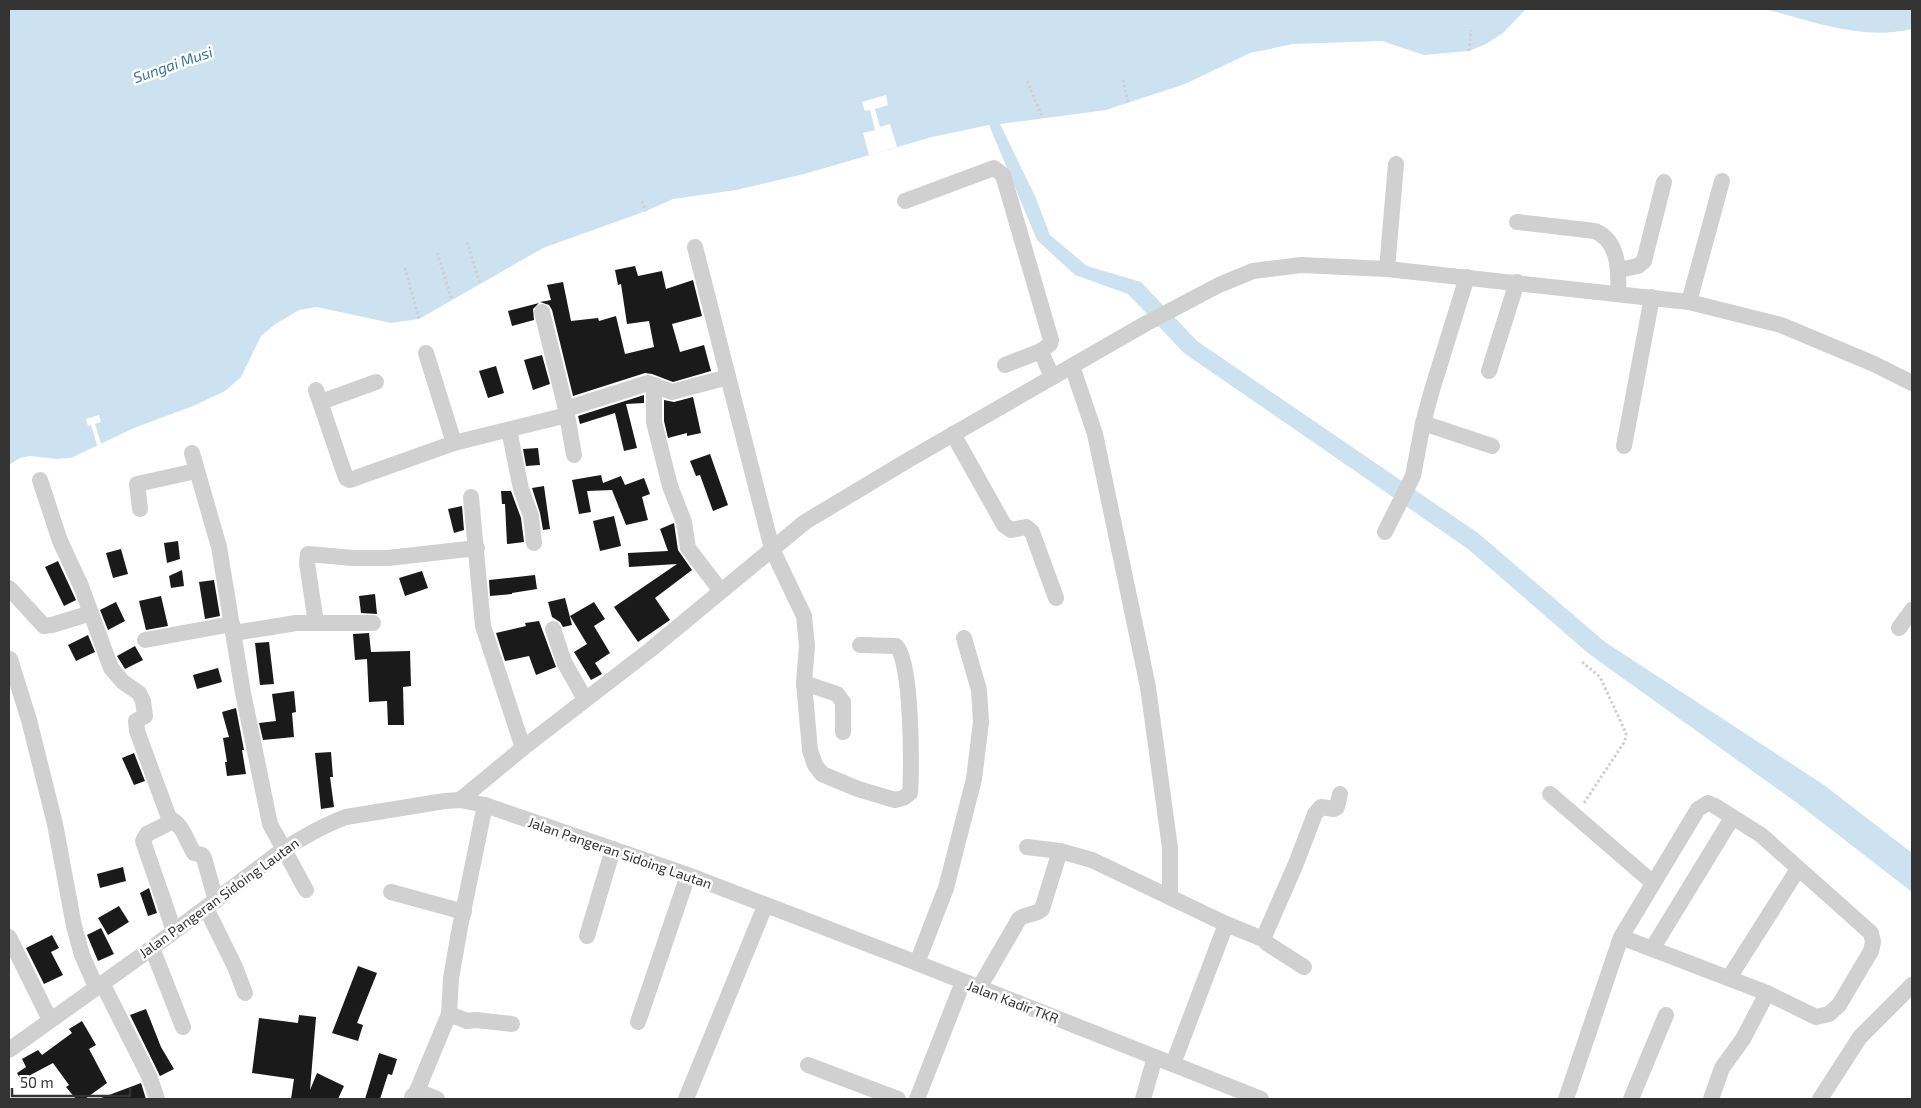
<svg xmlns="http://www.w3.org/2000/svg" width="1921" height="1108" viewBox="0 0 1921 1108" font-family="'Exo 2',sans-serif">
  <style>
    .water { fill: #cde2f0 }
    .pier { fill: #fff }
    .building { fill: #1a1a1a }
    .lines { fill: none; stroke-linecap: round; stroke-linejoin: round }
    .path { stroke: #d0d0d0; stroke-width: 3; stroke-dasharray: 2.5 2.5; stroke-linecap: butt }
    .minor { stroke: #d0d0d0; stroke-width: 16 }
    .labels { text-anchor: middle; stroke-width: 5; stroke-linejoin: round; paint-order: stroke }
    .street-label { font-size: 14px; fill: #333; stroke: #fff }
    .water-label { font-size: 15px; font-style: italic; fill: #3a759c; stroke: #fff }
  </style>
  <rect width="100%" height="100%" fill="#fff"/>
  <g class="water">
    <polygon points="9,9 1526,9 1503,33 1486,44 1469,51 1424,55 1382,41 1293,44 1250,53 1185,84 1106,110 1000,124 1035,196 1050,235 1087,266 1141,282 1197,341 1478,533 1605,642 1824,785 1912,853 1912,892 1793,800 1589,654 1468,549 1184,353 1128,294 1075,275 1037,240 989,125 932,137 804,174 736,190 673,199 646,211 543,248 419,319 391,323 317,307 299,310 274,325 261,336 241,377 225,391 193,406 134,428 71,458 57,459 30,456 20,458 9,465"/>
    <path d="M1765 9H1912V29C1863 41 1812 21 1765 9Z"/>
  </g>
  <g class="pier">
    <polygon points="886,95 888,105 875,109 880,127 890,124 897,147 869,155 863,133 875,130 870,110 865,111 862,102"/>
    <polygon points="99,415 101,422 95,424 101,444 97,445 91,425 88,426 86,419"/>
  </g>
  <g class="building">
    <polygon points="635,266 638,276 662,271 666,289 693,280 702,316 672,324 680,352 704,345 711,371 673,382 652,374 645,373 573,396 552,310 549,305 540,302 551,300 547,285 563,282 571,321 598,318 599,321 616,316 625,354 654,347 649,321 627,324 621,284 618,285 615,270"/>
    <polygon points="539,303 533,309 534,320 512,326 508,311"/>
    <polygon points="542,355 550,384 533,390 524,360"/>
    <polygon points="496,366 504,393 488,398 479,371"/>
    <polygon points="644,395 644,403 626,404 637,448 624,451 615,413 580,424 578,416"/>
    <polygon points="693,397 701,433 687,436 687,433 668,438 664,421 664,400 674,402"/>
    <polygon points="538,448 540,465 526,466 523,449"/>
    <polygon points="710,454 728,505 713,511 700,475 696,476 690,461"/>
    <polygon points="601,475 603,483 621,476 625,485 644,478 650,494 642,497 648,520 626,525 612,490 587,491 591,512 579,514 572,480"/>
    <polygon points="544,486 550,529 543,530 540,513 532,488"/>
    <polygon points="501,491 511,491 521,518 524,542 507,544 505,504 502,504"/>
    <polygon points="462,506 464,530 454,533 448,509"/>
    <polygon points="614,516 621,546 600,551 593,521"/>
    <polygon points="674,523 678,550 692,570 655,598 670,620 638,642 614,607 677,564 629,567 628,553 668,551 660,529"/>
    <polygon points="178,541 180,559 167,563 164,543"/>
    <polygon points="121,549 128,574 113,578 106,553"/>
    <polygon points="58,561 76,600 64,606 45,567"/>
    <polygon points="182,570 184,586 171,588 169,576"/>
    <polygon points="422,571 428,588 405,596 399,578"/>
    <polygon points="535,575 537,589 512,593 512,594 490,596 489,580"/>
    <polygon points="214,580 220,616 205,619 199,582"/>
    <polygon points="375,594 377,614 361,613 359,596"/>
    <polygon points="161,596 168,626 146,630 139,601"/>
    <polygon points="565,598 572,625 563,627 560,622 552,617 548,602"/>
    <polygon points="116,602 125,621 108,630 100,610"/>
    <polygon points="594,602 605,619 594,626 610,653 595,663 602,674 591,680 574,652 587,644 570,616"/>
    <polygon points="539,621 556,667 536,675 529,656 505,661 496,633 526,626 525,623"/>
    <polygon points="369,633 371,652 410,651 411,686 403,687 404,725 388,725 387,701 369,702 367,659 355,660 353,634"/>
    <polygon points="88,635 95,652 76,661 68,645"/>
    <polygon points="269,642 274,684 260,685 255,643"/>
    <polygon points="135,646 143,660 125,669 117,656"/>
    <polygon points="218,668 222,682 197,689 193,675"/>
    <polygon points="294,691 296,712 292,713 294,737 263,740 259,723 276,721 272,694"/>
    <polygon points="236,708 244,750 242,750 246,774 227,776 225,762 227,762 223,738 229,737 222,712"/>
    <polygon points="331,752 333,777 330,777 334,807 321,809 315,753"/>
    <polygon points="134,753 145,781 134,785 122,758"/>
    <polygon points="123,867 126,881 100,888 97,874"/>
    <polygon points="149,888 157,913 148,916 140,893"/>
    <polygon points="119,906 129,922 108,935 98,918"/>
    <polygon points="101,928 114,954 98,961 87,935"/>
    <polygon points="52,935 59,948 51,952 63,975 44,984 26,948"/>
    <polygon points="358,966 377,973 357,1023 363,1025 358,1041 332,1033"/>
    <polygon points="146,1009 161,1047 174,1069 160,1076 130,1015"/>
    <polygon points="299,1015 316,1017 310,1090 317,1073 344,1086 338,1099 291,1099 294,1079 252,1073 259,1018 298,1023"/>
    <polygon points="82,1021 96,1045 89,1049 107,1083 85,1099 76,1099 66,1087 69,1085 53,1063 21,1080 17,1073 26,1067 22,1059 38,1050 42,1055 72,1033 69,1029"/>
    <polygon points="379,1053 397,1059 392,1075 388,1074 380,1099 365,1099"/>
    <polygon points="141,1083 146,1099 101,1099 101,1098"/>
  </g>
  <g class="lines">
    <g class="path">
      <polyline points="1469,51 1471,30"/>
      <polyline points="1123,80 1128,103"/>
      <polyline points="1027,81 1043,118"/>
      <polyline points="642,201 646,211"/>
      <polyline points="467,242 480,284"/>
      <polyline points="437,253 452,300"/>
      <polyline points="405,268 419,319"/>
      <polyline points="1582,662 1600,677 1626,733 1625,741 1584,803"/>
    </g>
    <g class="minor">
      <polyline points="905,201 994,168 1003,175 1051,340 1050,344 1041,351"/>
      <path d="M1517 222 1595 231C1619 241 1619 271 1618 293"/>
      <path d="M695 247 772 549 804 616 807 646 804 683 810 750 815 765 822 774 858 789 895 800 903 798 910 793C912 769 912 659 896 646L860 645"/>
      <polyline points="1387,269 1396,164"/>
      <polyline points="1619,270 1638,266 1644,261 1664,182"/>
      <polyline points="1689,302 1722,181"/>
      <polyline points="542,312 566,409 574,455"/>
      <polyline points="426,353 454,443"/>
      <polyline points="1005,365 1041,351 1048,368 1054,376"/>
      <polyline points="1072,366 1095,434 1148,687 1170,848 1170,897"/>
      <polyline points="1489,371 1517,282"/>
      <polyline points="654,385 654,422 670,486 684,522 688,548 721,591"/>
      <polyline points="316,390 346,478 350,480 454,443 567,415"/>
      <polyline points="321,402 376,382"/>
      <polyline points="566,409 648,383 672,392 728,377"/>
      <polyline points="1423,423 1492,446"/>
      <polyline points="509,430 521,489 531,516 534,543"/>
      <polyline points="953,434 1004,525 1011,530 1026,527 1032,532 1056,598"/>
      <polyline points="1624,446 1652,297"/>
      <polyline points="192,453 219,547 243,693 270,824 306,890"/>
      <path d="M40 480 60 541 81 586 111 668 123 682 139 693 143 701 145 716 136 721 137 731 169 818C184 825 186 841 194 853L202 855 204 858 216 901"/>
      <polyline points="471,497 483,626 523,748"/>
      <polyline points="140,509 137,484 196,471"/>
      <polyline points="1385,532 1413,476 1423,423 1432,390 1467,277"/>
      <polyline points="9,588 44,626 52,625 91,613"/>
      <polyline points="316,623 307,563 308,554 353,558 388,558 477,548"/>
      <polyline points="1899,628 1912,610"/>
      <polyline points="553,629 564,662 585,699"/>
      <polyline points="234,633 296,623 373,623"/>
      <polyline points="145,640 232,624"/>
      <polyline points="10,659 29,720 55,824 74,926 82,955 96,987"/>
      <polyline points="804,683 837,694 843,702 843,732"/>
      <polyline points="1550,794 1652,882"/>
      <polyline points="460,800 523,748 650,650 805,522 910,459 1145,324 1219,285 1253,271 1301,265 1387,269 1689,302 1781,325 1874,364 1912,383"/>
      <polyline points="169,818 169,823 147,834 143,841 174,931"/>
      <polyline points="1027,847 1060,851 1092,860 1226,924 1263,939 1295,866 1315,814 1321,807 1334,809 1337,807 1340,794"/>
      <polyline points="391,892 464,912"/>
      <polyline points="206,908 235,967 245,993"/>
      <polyline points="587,936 613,849"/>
      <polyline points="9,937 50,1020"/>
      <polyline points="1263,939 1268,944 1304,967"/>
      <polyline points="152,948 183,1027"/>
      <polyline points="1652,949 1732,818"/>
      <polyline points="917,963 946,888 974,779 981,722 979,690 964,638"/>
      <polyline points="1729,978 1798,869"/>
      <polyline points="102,983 149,1076 157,1099"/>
      <path d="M979 988 1019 919C1026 913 1035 916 1042 909L1060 851"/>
      <polyline points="449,1014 467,1021 476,1020 512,1024"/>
      <polyline points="638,1022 688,875"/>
      <path d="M9 1050 152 948 284 849C304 837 324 825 346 817L445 801 460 800 485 805 688 875 917 963 1261 1099"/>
      <polyline points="1173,1064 1226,924"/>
      <polyline points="808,1065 898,1099"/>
      <polyline points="417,1091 449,1014 451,978 460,927 485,805"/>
      <polyline points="412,1097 417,1091 437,1099"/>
      <polyline points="686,1099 765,906"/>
      <polyline points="917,1099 963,982"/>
      <polyline points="1143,1099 1155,1057"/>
      <polyline points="1566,1099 1621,937 1698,809 1708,803 1715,806 1761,835 1871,933 1873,942 1871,951 1839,1005 1829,1014 1816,1017 1767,993 1621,937"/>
      <polyline points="1631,1099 1666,1015"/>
      <polyline points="1711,1099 1722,1068 1743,1039 1767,993"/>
      <polyline points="1820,1099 1860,1037 1912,985"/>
    </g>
  </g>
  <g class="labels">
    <g class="street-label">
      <text transform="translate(620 853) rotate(19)" y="5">Jalan Pangeran Sidoing Lautan</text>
      <text transform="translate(219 898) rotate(-36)" y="5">Jalan Pangeran Sidoing Lautan</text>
      <text transform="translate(1013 1002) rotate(21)" y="5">Jalan Kadir TKR</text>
    </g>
    <g class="water-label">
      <text transform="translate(173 65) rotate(-19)" y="5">Sungai Musi</text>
    </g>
  </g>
  <rect width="1921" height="1108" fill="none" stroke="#333333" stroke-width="20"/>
  <path d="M12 1088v8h118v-8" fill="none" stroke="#333333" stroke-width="2.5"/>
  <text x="20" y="1088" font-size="15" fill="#333333" stroke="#ffffff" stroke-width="4" paint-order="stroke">50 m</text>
</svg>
